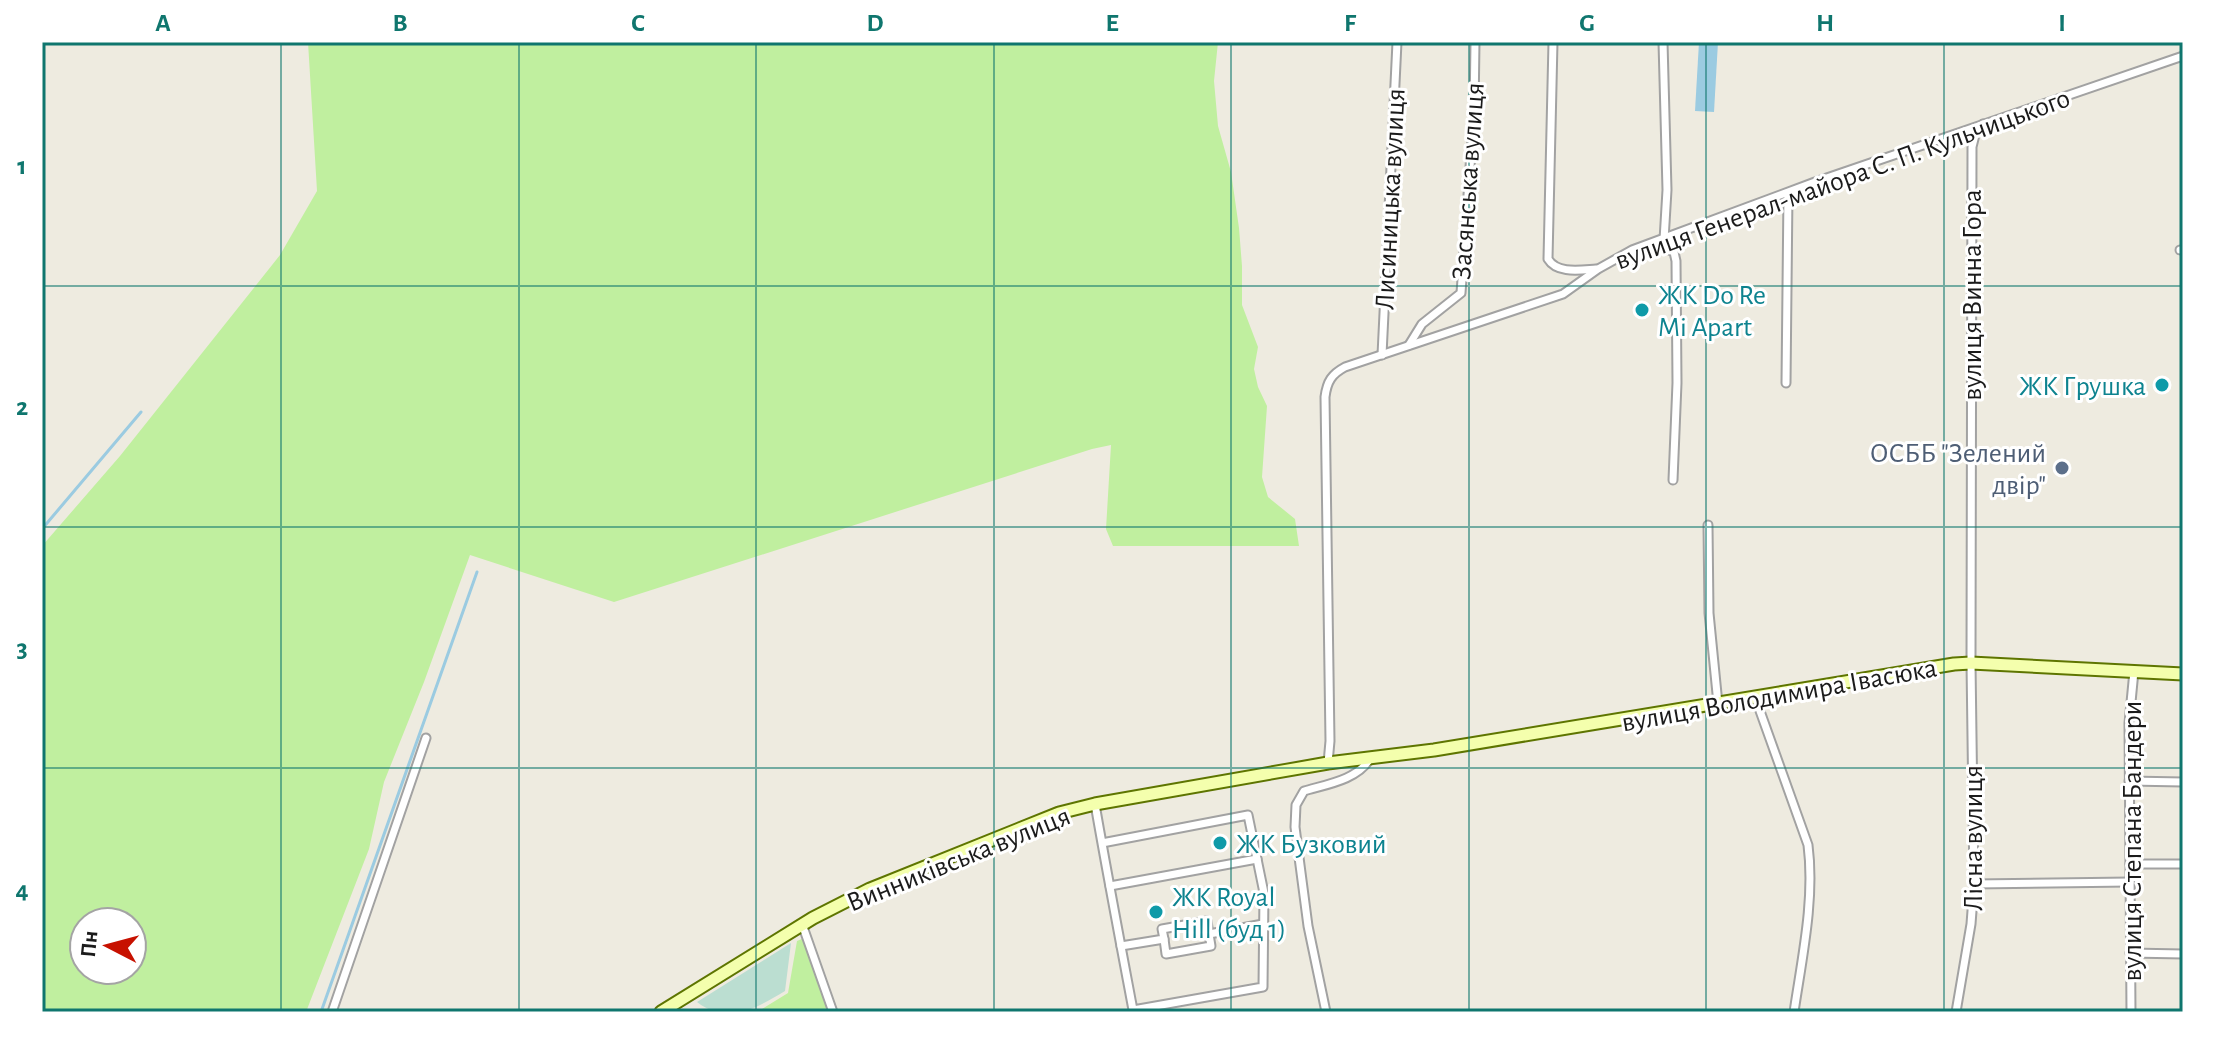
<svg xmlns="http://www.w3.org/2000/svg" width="2225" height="1054" viewBox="0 0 2225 1054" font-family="'Alegreya Sans',sans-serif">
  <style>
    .grass { fill: #c0ef9f; fill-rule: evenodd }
    .wetland { fill: #bbded1 }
    .water { fill: #9bcbe1 }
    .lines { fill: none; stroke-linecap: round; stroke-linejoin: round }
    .stream { stroke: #9bcbe1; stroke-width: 3 }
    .minor-casing { stroke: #a2a2a2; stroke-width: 11 }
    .secondary-casing { stroke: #5e7500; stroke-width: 15 }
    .minor { stroke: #fff; stroke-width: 7 }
    .secondary { stroke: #f4ffad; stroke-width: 11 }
    .grid { fill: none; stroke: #0f766e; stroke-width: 2; stroke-opacity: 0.55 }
    .culture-dot { fill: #0f9aa8; stroke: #fff; stroke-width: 3 }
    .service-dot { fill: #5c6f8a; stroke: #fff; stroke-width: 3 }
    .labels { text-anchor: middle; stroke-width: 6; stroke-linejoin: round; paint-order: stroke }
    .street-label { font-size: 28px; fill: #1b1b1b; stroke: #fff }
    .culture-label { font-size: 28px; fill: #0d838f; stroke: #fff; text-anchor: start }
    .service-label { font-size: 28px; fill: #4e5e75; stroke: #fff; text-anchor: end }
    .neatline { fill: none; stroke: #0f766e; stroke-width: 3 }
    .grid-label { font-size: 26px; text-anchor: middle; font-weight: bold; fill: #0f766e }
  </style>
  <rect width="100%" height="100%" fill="#eeebe0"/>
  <g class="grass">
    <path d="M308 42H1218L1214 81 1218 126 1231 172 1239 228 1242 266V305L1258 347 1254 369 1258 387 1267 406 1262 477 1268 497 1295 519 1299 546H1113L1106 529 1111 445 1092 449 614 602 470 555 424 682 384 782 369 849 306 1012H42V546L120 456 280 255 317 191ZM84 922H132V970H84Z"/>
    <polygon points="804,938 828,1012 757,1012 788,993 797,941"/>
  </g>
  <path class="wetland" d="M791 943 785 991C756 1008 728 1026 697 1002Z"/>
  <polygon class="water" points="1699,42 1718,42 1714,112 1695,111"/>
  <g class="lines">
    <g class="stream">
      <polyline points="42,529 141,412"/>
      <polyline points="321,1012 477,572"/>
    </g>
    <g class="minor-casing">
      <g id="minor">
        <path d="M1553 42 1548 259C1557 274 1580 270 1596 269"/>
        <polyline points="1663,42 1667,190 1664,240"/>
        <polyline points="1654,244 1674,252 1676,261 1677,383 1673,480"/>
        <polyline points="2180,250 2183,250"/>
        <polyline points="1409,345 1422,324 1461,293 1474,111 1475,42"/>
        <polyline points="1382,355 1397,42"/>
        <polyline points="1786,383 1788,193"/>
        <polyline points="1708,525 1709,613 1718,704"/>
        <path d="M1755 697 1808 845C1815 899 1802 958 1794 1012"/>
        <path d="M1328 763 1330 741 1325 397C1327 381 1332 374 1345 367L1563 294 1598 269 1632 250 1815 182 2183 56"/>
        <polyline points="2129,781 2183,782"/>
        <path d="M1095 804C1107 873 1120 941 1133 1010L1263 987 1264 893 1248 815 1102 843"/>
        <polyline points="2130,864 2183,864"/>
        <polyline points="1974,884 2130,882"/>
        <polyline points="1110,886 1257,859"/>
        <polyline points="802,924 833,1012"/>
        <polyline points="1164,939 1166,954 1211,946 1209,934"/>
        <polyline points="1121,946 1164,939 1162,929 1207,921 1209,934 1263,924"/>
        <polyline points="2130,953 2183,954"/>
        <polyline points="332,1012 426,738"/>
        <path d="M1326 1012 1308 926 1295 827 1296 805 1304 791C1328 784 1356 780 1370 759"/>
        <polyline points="1956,1012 1971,924 1974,884 1971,663 1972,147 1975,135 1983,124"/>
        <polyline points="2131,1012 2129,723 2134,671"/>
      </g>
    </g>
    <g class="secondary-casing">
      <polyline id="secondary" points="661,1012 813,918 870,889 1059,813 1095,804 1328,763 1434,750 1954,664 1971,663 2183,674"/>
    </g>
    <use href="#minor" class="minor"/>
    <use href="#secondary" class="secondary"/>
  </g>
  <path class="grid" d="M281 42V1012M519 42V1012M756 42V1012M994 42V1012M1231 42V1012M1469 42V1012M1706 42V1012M1944 42V1012M42 286H2183M42 527H2183M42 768H2183"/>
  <g class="culture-dot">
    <circle cx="1642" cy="310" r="8"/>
    <circle cx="2162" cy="385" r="8"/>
    <circle cx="1220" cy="843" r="8"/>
    <circle cx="1156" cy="912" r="8"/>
  </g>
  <circle class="service-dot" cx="2062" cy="468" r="8"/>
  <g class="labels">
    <g class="street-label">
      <text transform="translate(1842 178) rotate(-20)" y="10">вулиця Генерал-майора С. П. Кульчицького</text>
      <text transform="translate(1467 181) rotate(-86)" y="10">Засянська вулиця</text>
      <text transform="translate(1389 199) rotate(-87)" y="10">Лисиницька вулиця</text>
      <text transform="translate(1971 295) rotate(-90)" y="10">вулиця Винна Гора</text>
      <text transform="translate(1779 694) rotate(-10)" y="10">вулиця Володимира Івасюка</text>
      <text transform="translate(1972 838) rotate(-90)" y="10">Лісна вулиця</text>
      <text transform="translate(2131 841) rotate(-90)" y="10">вулиця Степана Бандери</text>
      <text transform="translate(958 858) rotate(-22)" y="10">Винниківська вулиця</text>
    </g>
    <g class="culture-label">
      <text x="1658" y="304">ЖК Do Re<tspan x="1658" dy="32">Mi Apart</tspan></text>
      <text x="2146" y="395" text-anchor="end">ЖК Грушка</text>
      <text x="1236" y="853">ЖК Бузковий</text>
      <text x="1172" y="906">ЖК Royal<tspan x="1172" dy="32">Hill (буд 1)</tspan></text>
    </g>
    <g class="service-label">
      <text x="2046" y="462">ОСББ "Зелений<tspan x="2046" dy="32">двір"</tspan></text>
    </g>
  </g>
  <rect width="2225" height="1054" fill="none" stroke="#ffffff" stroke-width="88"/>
  <g transform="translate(108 946) rotate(276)"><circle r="38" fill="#ffffff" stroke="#a4a4a4" stroke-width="2"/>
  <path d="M0-6L14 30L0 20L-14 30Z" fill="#c71100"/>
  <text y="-12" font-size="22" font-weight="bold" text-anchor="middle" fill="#1b1b1b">Пн</text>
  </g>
  <rect x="44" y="44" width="2137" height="966" class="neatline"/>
  <g class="grid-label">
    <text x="163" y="31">A</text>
    <text x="400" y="31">B</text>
    <text x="638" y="31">C</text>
    <text x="875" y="31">D</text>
    <text x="1112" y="31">E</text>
    <text x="1350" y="31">F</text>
    <text x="1587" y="31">G</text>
    <text x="1825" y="31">H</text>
    <text x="2062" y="31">I</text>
    <text x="22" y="174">1</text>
    <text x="22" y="415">2</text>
    <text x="22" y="657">3</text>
    <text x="22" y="898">4</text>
  </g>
</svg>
